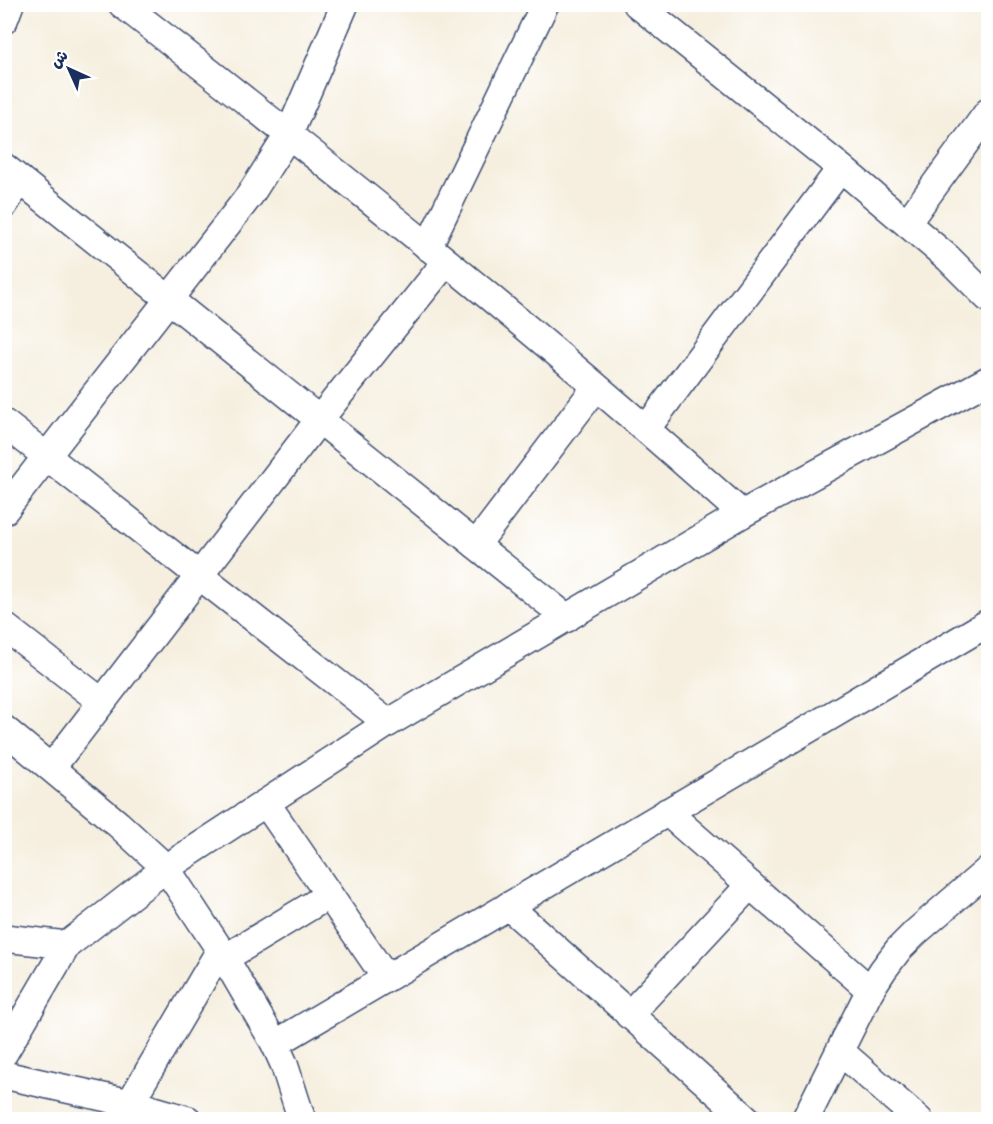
<svg xmlns="http://www.w3.org/2000/svg" width="993" height="1124" viewBox="0 0 993 1124" font-family="'Architects Daughter','Playpen Sans Arabic',sans-serif">
  <style>
    .lines { fill: none; stroke-linecap: round; stroke-linejoin: round }
    .street-casing { stroke: #3c4c71; stroke-width: 30 }
    .street { stroke: #fff; stroke-width: 27 }
  </style>
  <rect width="100%" height="100%" fill="#fff"/>
  <filter id="ink" filterUnits="userSpaceOnUse"><feTurbulence type="fractalNoise" baseFrequency=".0167" numOctaves="2"/><feDisplacementMap in="SourceGraphic" scale="12" xChannelSelector="R" yChannelSelector="G"/><feConvolveMatrix kernelMatrix="1 2 1 2 8 2 1 2 1" color-interpolation-filters="sRGB"/></filter>
  <filter id="wash" filterUnits="userSpaceOnUse"><feTurbulence type="fractalNoise" baseFrequency=".008" numOctaves="4" result="noise"/><feDisplacementMap in="SourceGraphic" scale="24" xChannelSelector="R" yChannelSelector="G"/><feGaussianBlur stdDeviation="1.35" result="paint"/><feColorMatrix in="noise" values="0 0 0 0 0 0 0 0 0 0 0 0 0 0 0 0 0 1.4 0 .05"/><feComposite in="paint" operator="in"/></filter>
  <g filter="url(#wash)">
    <rect width="100%" height="100%" fill="#f6efdf"/>
  </g>
  <g filter="url(#ink)">
    <g class="lines">
      <g class="street-casing">
        <g id="street">
          <path d="M122 4C333 168 543 335 742 514"/>
          <polyline points="637,4 841,168 948,258 988,298"/>
          <polyline points="4,20 10,4"/>
          <polyline points="4,167 567,618"/>
          <polyline points="4,205 20,180"/>
          <polyline points="907,223 988,112"/>
          <polyline points="428,247 545,4"/>
          <polyline points="4,423 388,723"/>
          <polyline points="647,428 841,168"/>
          <polyline points="4,511 250,195 289,134 345,4"/>
          <polyline points="476,545 596,387"/>
          <polyline points="4,626 102,702"/>
          <polyline points="4,729 118,824 166,868 220,950 120,1120"/>
          <polyline points="52,767 319,420 446,262"/>
          <polyline points="266,803 386,978"/>
          <polyline points="667,812 870,990"/>
          <polyline points="508,906 748,1120"/>
          <polyline points="4,938 67,945"/>
          <polyline points="220,950 275,1044 284,1064 302,1120"/>
          <polyline points="225,958 329,895"/>
          <polyline points="629,1015 750,885"/>
          <polyline points="275,1044 988,623"/>
          <polyline points="840,1051 919,1120"/>
          <polyline points="4,1053 67,945 166,868 388,723 742,514 988,380"/>
          <polyline points="4,1075 130,1103 188,1120"/>
          <polyline points="805,1120 870,990 883,970 898,950 916,932 988,870"/>
        </g>
      </g>
      <use href="#street" class="street"/>
    </g>
  </g>
  <rect width="993" height="1124" fill="none" stroke="#fff" stroke-width="24"/>
  <g transform="translate(69 69) rotate(315)" stroke="#ffffff" stroke-width="4.5" paint-order="stroke">
  <path d="M0-4.5L10 22L0 15L-10 22Z" fill="#1b2f5e"/>
  <text y="-9" font-size="16" font-weight="bold" text-anchor="middle" fill="#1b2f5e">ش</text>
  </g>
</svg>
